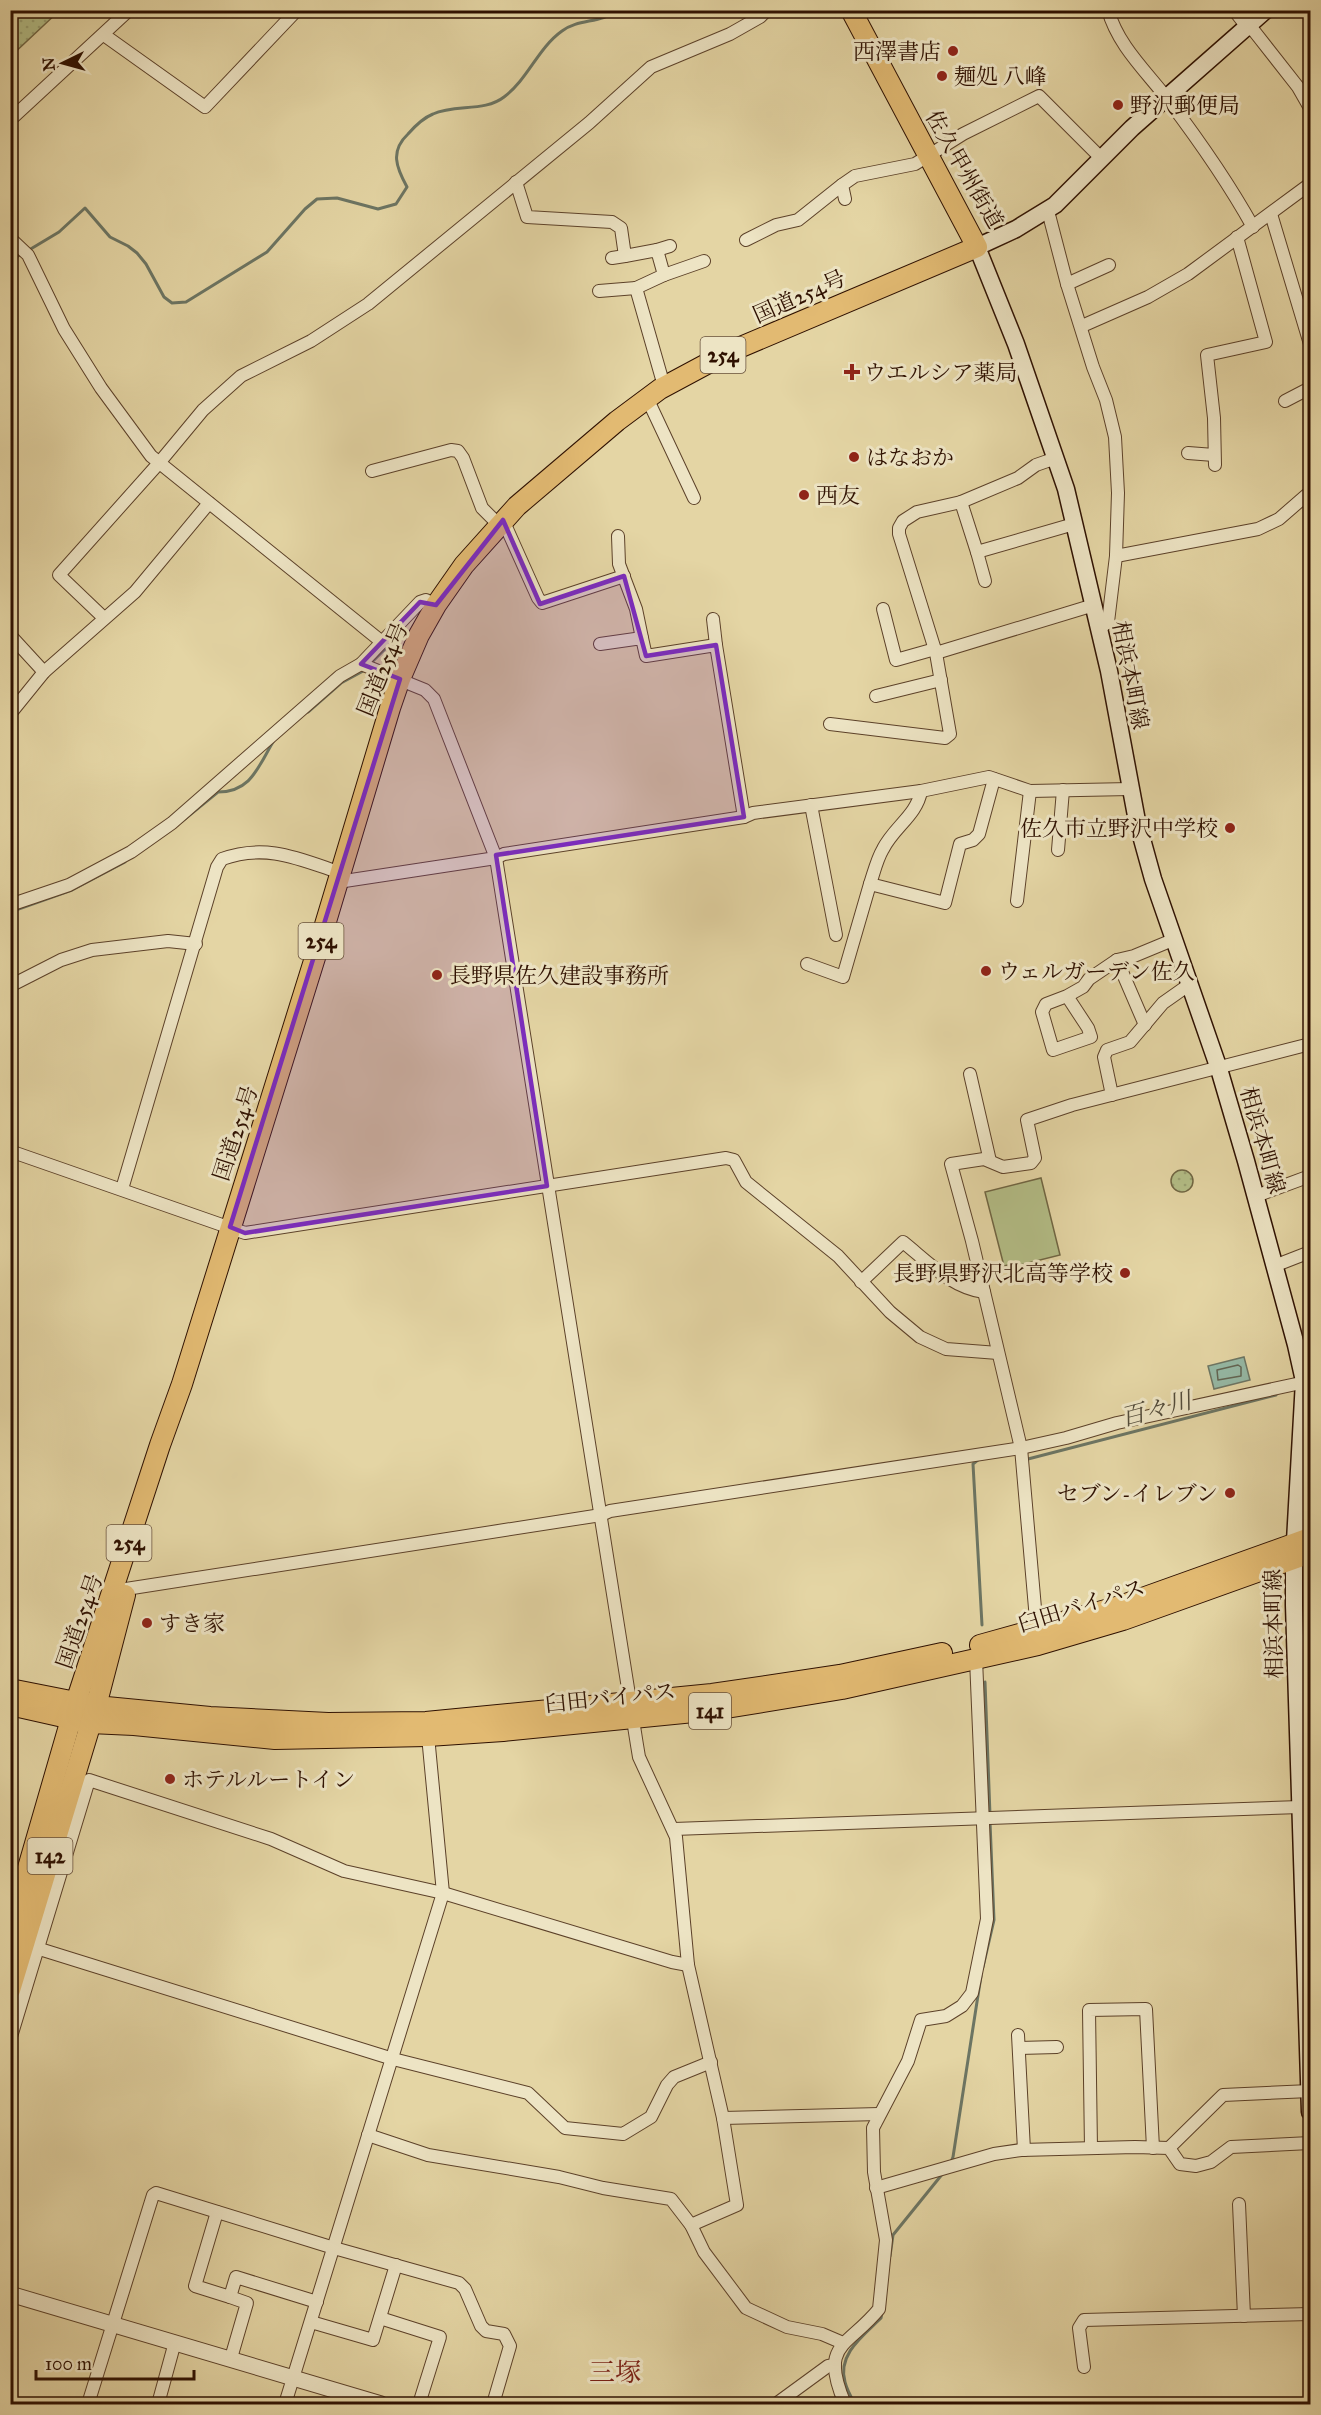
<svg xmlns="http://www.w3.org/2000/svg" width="1321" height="2415" viewBox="0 0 1321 2415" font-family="'IM FELL Great Primer','Noto Serif JP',serif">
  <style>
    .green { fill: url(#green-dots); stroke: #706643; stroke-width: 1.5 }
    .pitch { fill: #b3bd86; stroke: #706643; stroke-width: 1.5 }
    .water { fill: #95b9a5; stroke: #6c7563; stroke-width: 1.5 }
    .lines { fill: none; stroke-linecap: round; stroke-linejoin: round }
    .shore { stroke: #626452; stroke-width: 1.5 }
    .stream { stroke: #6c7563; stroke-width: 3 }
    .minor-casing { stroke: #5c4129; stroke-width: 14 }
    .tertiary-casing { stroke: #5c4129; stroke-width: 17 }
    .secondary-casing { stroke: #2e1000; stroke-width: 19 }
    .trunk-casing { stroke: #2e1000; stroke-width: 22 }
    .minor { stroke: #ede4c4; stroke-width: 12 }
    .tertiary { stroke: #ede4c4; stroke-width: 15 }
    .secondary { stroke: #ede4c4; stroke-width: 16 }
    .trunk { stroke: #e2ba72; stroke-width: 20 }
    .marked { fill: #7b2cbf; fill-opacity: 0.2; stroke: #7b2cbf; stroke-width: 4.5; stroke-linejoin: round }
    .poi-dot { fill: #8f2418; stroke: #ede4c4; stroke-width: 2 }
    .labels { text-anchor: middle; stroke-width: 6; stroke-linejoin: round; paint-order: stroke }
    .shield { fill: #ede4c4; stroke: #67503b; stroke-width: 1.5 }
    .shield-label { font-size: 21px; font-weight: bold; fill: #2e1000 }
    .poi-label { font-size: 22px; fill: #2e1000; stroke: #ede4c4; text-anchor: start }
    .street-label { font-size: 22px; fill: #2e1000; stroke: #ede4c4 }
    .water-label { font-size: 24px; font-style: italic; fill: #524b3a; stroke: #ede4c4 }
    .quarter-label { font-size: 26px; fill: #7a1f14; stroke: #ede4c4 }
  </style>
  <defs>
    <pattern id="green-dots" width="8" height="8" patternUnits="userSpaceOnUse" patternTransform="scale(1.5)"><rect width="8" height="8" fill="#b3bd86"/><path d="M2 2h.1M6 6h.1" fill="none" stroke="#9aa172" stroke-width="1.8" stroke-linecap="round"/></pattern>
  </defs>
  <rect width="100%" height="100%" fill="#e4d5a4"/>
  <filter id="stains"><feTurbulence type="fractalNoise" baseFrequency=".00333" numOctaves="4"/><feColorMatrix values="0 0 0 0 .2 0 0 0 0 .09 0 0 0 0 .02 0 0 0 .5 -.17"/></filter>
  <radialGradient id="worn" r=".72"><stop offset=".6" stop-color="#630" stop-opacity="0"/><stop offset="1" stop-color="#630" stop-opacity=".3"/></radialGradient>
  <g class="green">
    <polygon points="11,10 59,10 59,11 11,56"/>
    <circle cx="1182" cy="1181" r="11"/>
  </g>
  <polygon class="pitch" points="1041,1178 1060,1255 1008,1268 1008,1265 1004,1266 985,1192"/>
  <polygon class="water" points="1244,1357 1250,1380 1214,1389 1208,1366"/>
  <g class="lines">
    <polygon class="shore" points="1238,1365 1241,1367 1241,1376 1218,1380 1217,1370"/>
    <g class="stream">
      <path d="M29 250 59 232 85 208 110 237 128 246 137 253 146 264 164 297 172 303 186 302 267 252 305 209 317 199 337 198 378 209 396 204 407 187C396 167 390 151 408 134 415 126 423 118 433 114 455 104 485 112 504 97 528 79 538 48 562 31 579 18 601 24 617 10"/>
      <polyline points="10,261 23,253"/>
      <polyline points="369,665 404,630"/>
      <polyline points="308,712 341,683 365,670"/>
      <path d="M181 822 218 792C251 792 258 767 273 742"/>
      <polyline points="10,912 72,890 125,862"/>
      <polyline points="979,1459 973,1464 982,1625"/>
      <polyline points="1028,1459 1276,1395"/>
      <polyline points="985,1682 990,1815"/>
      <polyline points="983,1967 994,1920 990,1822"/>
      <polyline points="951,2162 953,2157 981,1976"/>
      <polyline points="890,2256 893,2235 944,2172"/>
      <path d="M855 2404C851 2397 847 2390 845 2382 837 2354 864 2335 881 2318L882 2313"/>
    </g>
    <g class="minor-casing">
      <g id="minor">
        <path d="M1108 10C1118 46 1147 72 1169 101 1200 142 1228 182 1253 227"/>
        <polyline points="1234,10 1247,27 1254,31 1298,87 1310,108"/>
        <polyline points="104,35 205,107 297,10"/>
        <polyline points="10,120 129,10"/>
        <polyline points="516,182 527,217 612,222 621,228 625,256 657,250 664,275 636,288 664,386"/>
        <polyline points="845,199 842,185 855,176 915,164 963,134 1039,96 1101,158"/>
        <polyline points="1048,211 1067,284 1093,367 1106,400 1115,437 1118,493 1116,556 1108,622 1099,629"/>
        <polyline points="1271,214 1310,344"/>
        <polyline points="10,238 28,255 64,329 101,388 151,456 382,642"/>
        <polyline points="746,240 776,225 798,220 842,185"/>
        <polyline points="657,250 670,246"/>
        <polyline points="612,258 625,256"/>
        <polyline points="664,275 704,261"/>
        <polyline points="1067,284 1109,265"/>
        <polyline points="599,291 636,288"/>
        <polyline points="1082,326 1148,297 1188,274 1310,184"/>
        <polyline points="647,398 694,498"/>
        <polyline points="1285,401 1310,388"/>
        <polyline points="1188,453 1214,455"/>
        <polyline points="1215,465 1214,418 1207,355 1266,342 1237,237"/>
        <polyline points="372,471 451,450 458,451 463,458 482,508 499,525"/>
        <polyline points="961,502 977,552 1074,524"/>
        <polyline points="503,520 538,598 542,603 624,576"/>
        <polyline points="618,536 619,564 636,609 642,638"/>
        <polyline points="977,552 985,581"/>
        <polyline points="1116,556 1258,529 1279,519 1310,492"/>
        <polyline points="883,609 896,660 935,649"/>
        <polyline points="104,618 59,575 159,463 203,410 241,376 311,341 368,304 589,123 651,67 730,34 760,17 767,10"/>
        <polyline points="713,619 716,645"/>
        <polyline points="10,635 44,672"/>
        <polyline points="600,644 642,638 646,656 716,645 744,817"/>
        <polyline points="936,653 899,534 899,528 903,521 917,512 961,502 1018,478 1036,465 1056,458"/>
        <polyline points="361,664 425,690 434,699 496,858 637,1745 639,1757 676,1837 688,1965 723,2118 737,2205 691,2225"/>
        <polyline points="876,696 941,680"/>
        <polyline points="10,714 44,672 135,592 209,503"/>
        <polyline points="830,724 945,738 950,734 936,653 1094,605"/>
        <path d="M921 791C917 815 894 827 883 849 877 859 874 872 870 884L945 903 960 844 973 840 979 834 994 779"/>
        <polyline points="811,805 836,935"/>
        <polyline points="1058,850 1063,790"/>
        <polyline points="338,882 496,858 504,854 744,817 753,813 921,791 989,777 1030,791 1130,789"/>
        <polyline points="1017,901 1030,791"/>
        <polyline points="10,905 69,885 131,852 172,823 340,676 361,664 420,602 426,600 436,605"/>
        <polyline points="1117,960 1145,1025"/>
        <polyline points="807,964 843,977 870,884"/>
        <polyline points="10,986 61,960 92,950 168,941 196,944"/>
        <polyline points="1067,996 1088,1028 1091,1037 1053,1050 1042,1012 1046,1004 1067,996 1083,987 1089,979 1117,960 1134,956 1175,939"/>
        <polyline points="970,1074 990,1161"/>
        <polyline points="1112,1095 1104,1057 1107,1050 1130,1042 1163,1003 1190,984"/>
        <polyline points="10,1151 245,1233 726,1158 734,1160 746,1182 838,1256 890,1312 920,1337 946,1349 998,1353"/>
        <path d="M122 1189 217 867 222 859C266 843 299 859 341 873"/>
        <polyline points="1256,1196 1310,1176"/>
        <polyline points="1274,1266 1310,1252"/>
        <path d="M861 1282 903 1242C928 1262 952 1288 984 1292"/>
        <polyline points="126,1589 601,1515 610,1511 1021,1448 1066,1438 1117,1423 1310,1381"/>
        <polyline points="1037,1631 1021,1448 972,1241 951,1164 984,1159 1003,1167 1031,1163 1035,1158 1027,1120 1072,1105 1310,1044"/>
        <polyline points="1295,1663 1310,1656"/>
        <polyline points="674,1829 1300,1807"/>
        <polyline points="30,1946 393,2059 528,2093 565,2128 623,2134 651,2117 667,2085 674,2077 711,2062"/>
        <polyline points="1018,2035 1024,2150"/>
        <polyline points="10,2040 89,1780 271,1839 344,1871 443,1893 672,1962 688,1965"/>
        <polyline points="1019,2048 1057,2047"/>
        <polyline points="723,2118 879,2114"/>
        <polyline points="368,2135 428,2155 559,2177 603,2188 671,2199 691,2225 704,2252 746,2308 787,2327 822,2334 843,2343"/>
        <polyline points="1091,2148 1089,2010 1146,2009 1153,2148"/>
        <polyline points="1169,2148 1223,2095 1310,2091"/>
        <polyline points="876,2188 994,2154 1021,2150 1135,2147 1169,2148 1180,2164 1196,2166 1211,2162 1231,2147 1310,2143"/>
        <polyline points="1239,2204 1244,2316"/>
        <polyline points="217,2212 195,2286 230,2297 236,2277 317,2302"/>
        <polyline points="230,2297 247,2303 231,2358"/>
        <polyline points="380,2318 440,2337 419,2404"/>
        <polyline points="311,2322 373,2340 396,2265"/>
        <polyline points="1084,2367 1079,2328 1084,2320 1310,2314"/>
        <polyline points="88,2404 153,2195 156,2193 334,2248 459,2283 465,2289 481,2326 486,2331 504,2334 510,2346 493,2404"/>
        <polyline points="158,2404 175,2342"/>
        <polyline points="285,2404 443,1893 428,1736"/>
        <polyline points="776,2404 828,2366 835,2365"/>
        <path d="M845 2404C819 2343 847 2348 879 2309L886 2240 874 2172 873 2128 908 2061 921 2020 946 2016 962 2006 972 1993 987 1919 976 1659"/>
      </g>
    </g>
    <g class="tertiary-casing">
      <polyline id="tertiary" points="10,2294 381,2404"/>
    </g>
    <g class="secondary-casing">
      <polyline id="secondary" points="1266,10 1132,128 1055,205 1016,229 977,247 1016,344 1066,489 1109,671 1137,821 1153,879 1219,1069 1246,1161 1296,1345 1304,1381 1294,1559 1294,1605 1310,2112"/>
    </g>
    <g class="trunk-casing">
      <g id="trunk">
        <polyline points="980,1645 1120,1606 1310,1538"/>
        <polyline points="10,1689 96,1706 210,1717 328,1723 426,1722 712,1694 840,1675 942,1653"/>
        <polyline points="10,1705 90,1723 134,1725 275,1739 428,1736 503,1731 714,1710 842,1689 1038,1645 1123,1620 1310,1553"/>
        <polyline points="10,1930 76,1702 160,1445 182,1384 318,948 390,708 400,679 419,635 436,605 464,565 517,506 617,421 660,389 729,352 977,247 851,10"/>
        <polyline points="10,1990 96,1706 125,1595"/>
      </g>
    </g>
    <use href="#minor" class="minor"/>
    <use href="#tertiary" class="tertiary"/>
    <use href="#secondary" class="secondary"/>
    <use href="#trunk" class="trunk"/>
  </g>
  <path class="marked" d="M503 520 540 604 624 576 646 656 716 645 744 817 496 855 547 1186 245 1233 230 1227 400 679 361 664 420 602 436 605Z"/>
  <g class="poi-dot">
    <circle cx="953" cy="51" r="6"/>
    <circle cx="942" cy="76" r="6"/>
    <circle cx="1118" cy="105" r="6"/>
    <path d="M849 363h6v6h6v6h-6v6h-6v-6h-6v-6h6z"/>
    <circle cx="854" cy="457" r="6"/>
    <circle cx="804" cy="495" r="6"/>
    <circle cx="1230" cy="828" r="6"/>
    <circle cx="986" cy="971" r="6"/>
    <circle cx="437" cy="975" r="6"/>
    <circle cx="1125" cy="1273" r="6"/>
    <circle cx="1230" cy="1493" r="6"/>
    <circle cx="147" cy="1623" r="6"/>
    <circle cx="170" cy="1779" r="6"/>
  </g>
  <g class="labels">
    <g class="shield">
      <rect x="700.5" y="337" width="45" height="36" rx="4.5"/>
      <rect x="298.5" y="923" width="45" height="36" rx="4.5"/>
      <rect x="106.5" y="1525" width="45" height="36" rx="4.5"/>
      <rect x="689" y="1693" width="42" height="36" rx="4.5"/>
      <rect x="27.5" y="1838" width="45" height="36" rx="4.5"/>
    </g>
    <g class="shield-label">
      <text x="723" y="362">254</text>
      <text x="321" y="948">254</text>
      <text x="129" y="1550">254</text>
      <text x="710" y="1718">141</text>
      <text x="50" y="1863">142</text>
    </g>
    <g class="poi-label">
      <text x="941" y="59" text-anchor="end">西澤書店</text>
      <text x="954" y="84">麺処 八峰</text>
      <text x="1130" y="113">野沢郵便局</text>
      <text x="864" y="380">ウエルシア薬局</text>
      <text x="866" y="465">はなおか</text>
      <text x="816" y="503">西友</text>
      <text x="1218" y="836" text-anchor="end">佐久市立野沢中学校</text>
      <text x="998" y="979">ウェルガーデン佐久</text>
      <text x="449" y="983">長野県佐久建設事務所</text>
      <text x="1113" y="1281" text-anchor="end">長野県野沢北高等学校</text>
      <text x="1218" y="1501" text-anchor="end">セブン-イレブン</text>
      <text x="159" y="1631">すき家</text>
      <text x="182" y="1787">ホテルルートイン</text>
    </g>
    <g class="street-label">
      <text transform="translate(965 169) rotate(60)" y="8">佐久甲州街道</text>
      <text transform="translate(799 296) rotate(-24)" y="8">国道254号</text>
      <text transform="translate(382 669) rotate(-68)" y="8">国道254号</text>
      <text transform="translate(1131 675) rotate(79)" y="8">相浜本町線</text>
      <text transform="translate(235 1133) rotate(-72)" y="8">国道254号</text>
      <text transform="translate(1263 1140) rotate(74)" y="8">相浜本町線</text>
      <text transform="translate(1081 1605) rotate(-17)" y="8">臼田バイパス</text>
      <text transform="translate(79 1621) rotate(-71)" y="8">国道254号</text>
      <text transform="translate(1273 1624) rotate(-91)" y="8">相浜本町線</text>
      <text transform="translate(610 1697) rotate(-6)" y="8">臼田バイパス</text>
    </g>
    <g class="water-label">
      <text transform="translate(1156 1409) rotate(-15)" y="8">百々川</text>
    </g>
    <g class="quarter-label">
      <text x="615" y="2381">三塚</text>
    </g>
  </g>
  <rect width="1321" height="2415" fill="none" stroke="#e4d5a4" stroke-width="36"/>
  <rect x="12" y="12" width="1297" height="2391" fill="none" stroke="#2e1000" stroke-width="3"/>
  <rect x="18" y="18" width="1285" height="2379" fill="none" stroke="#2e1000" stroke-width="1.5"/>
  <g transform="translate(63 63) rotate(265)" stroke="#ede4c4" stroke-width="4.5" paint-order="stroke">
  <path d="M0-4.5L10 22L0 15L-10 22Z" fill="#2e1000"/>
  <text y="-9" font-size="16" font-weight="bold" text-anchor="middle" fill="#2e1000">N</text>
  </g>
  <path d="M36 2370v9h158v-9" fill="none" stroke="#2e1000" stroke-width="3"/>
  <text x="45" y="2370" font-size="18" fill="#2e1000" stroke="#ede4c4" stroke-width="4.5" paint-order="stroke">100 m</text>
  <rect width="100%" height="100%" filter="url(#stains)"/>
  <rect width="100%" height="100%" fill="url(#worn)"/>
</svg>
